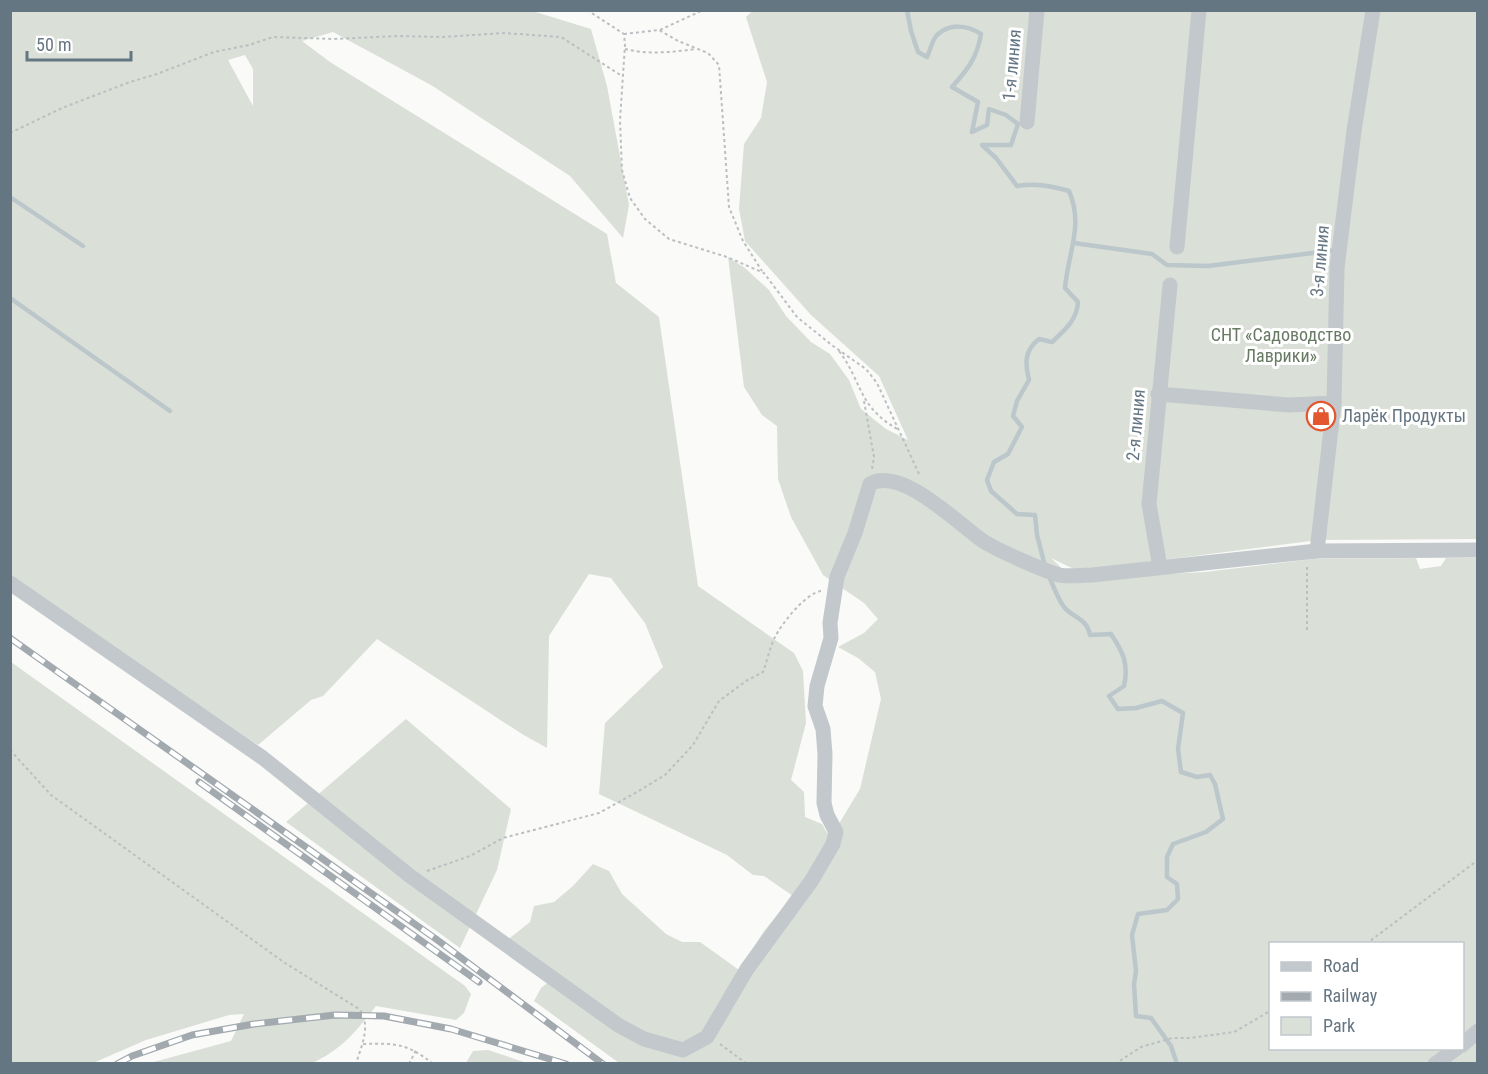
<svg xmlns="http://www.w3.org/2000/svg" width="1488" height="1074" viewBox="0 0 1488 1074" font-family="'Roboto Condensed',sans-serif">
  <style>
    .green { fill: #dadfd7; fill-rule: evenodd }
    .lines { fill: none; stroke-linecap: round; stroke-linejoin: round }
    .stream { stroke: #bbc7cb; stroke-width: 4.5 }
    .path { stroke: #bbbfc2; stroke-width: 2; stroke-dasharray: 3 3; stroke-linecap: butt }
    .minor { stroke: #c3c8cc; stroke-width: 15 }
    .rail-casing { stroke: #a2aab0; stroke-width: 7 }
    .rail { stroke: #fff; stroke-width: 4.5; stroke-dasharray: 14; stroke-linecap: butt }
    .labels { text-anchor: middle; stroke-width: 6; stroke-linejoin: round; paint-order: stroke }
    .street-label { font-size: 18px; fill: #657683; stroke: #fff }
    .park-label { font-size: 18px; fill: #687a64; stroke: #fff }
    .poi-label { font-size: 18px; fill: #657683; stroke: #fff; text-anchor: start }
  </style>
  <rect width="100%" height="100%" fill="#fafaf8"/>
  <g class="green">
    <path d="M529 10 591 29 607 86 629 205 623 238 570 176 431 85 333 32 302 41 330 62 607 234 616 283 659 317 698 586 794 653 803 671 806 723 791 780 804 792 805 817 822 824 827 833 840 822 860 789 881 699 875 672 858 658 838 647 864 633 878 619 864 603 823 575 791 517 778 479 777 426 762 415 744 387 728 257 745 268 769 290 786 316 811 342 830 354 849 380 861 409 886 429 908 440 879 376 811 315 745 241 739 209 744 144 761 118 767 82 746 17 754 10 1477 11V539L1318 540 1078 571 1051 558 1073 579 1205 572 1313 559 1416 558 1420 569 1441 566 1446 558H1477V1063H619L534 1001 541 988 555 977 506 941 530 922 534 906 554 902 573 886 593 864 609 871 622 894 666 934 682 942H700L739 970 764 931 793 896 764 876 753 875 727 855 599 794 605 723 663 667 645 623 611 578 589 574 549 636 547 748 522 734 377 639 323 696 311 700 258 745 11 576V11ZM245 55 253 69V106L228 60ZM1270 944H1462V1048H1270Z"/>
    <path d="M11 662 465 986 471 994 464 1013 456 1020 376 1006C356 1031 343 1049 312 1063H150L231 1041 244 1014 229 1015 146 1040 93 1063H11Z"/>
    <polygon points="406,719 511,809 497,870 460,948 286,822"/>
    <polygon points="488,1050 527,1063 466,1063 473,1051"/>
  </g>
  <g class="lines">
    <g class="stream">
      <path d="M907 10 911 31 918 52 927 57C930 51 932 40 937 35 950 23 967 25 981 34 977 58 968 69 952 87L978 102 972 132 987 125 989 109 1006 115 1018 124 1011 145H982L996 158 1017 186C1036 183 1051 186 1069 191 1084 225 1068 253 1065 288L1078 302C1077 320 1065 330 1052 342L1039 339C1024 351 1025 363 1029 380L1017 401 1013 416 1022 427 1008 454 994 462 987 480 991 491 1017 514 1035 515 1037 535 1045 566"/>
      <polyline points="10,197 83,246"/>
      <polyline points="1074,243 1152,254 1167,265 1208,266 1337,250"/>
      <polyline points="10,298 170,411"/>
      <path d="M1049 576C1053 586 1058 599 1064 607 1073 618 1087 618 1090 635L1111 634C1123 652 1129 664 1124 686L1109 696 1118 709 1136 708 1162 701 1183 713 1178 749 1181 772 1197 777 1210 775 1215 784 1223 819 1206 832 1173 844 1167 857V877L1177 884 1178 899 1167 910 1138 914 1132 935 1136 971 1134 984 1136 1016 1151 1018 1171 1046 1177 1064"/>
    </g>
    <g class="path">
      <polyline points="587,10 624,34 625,45 620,120 622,170 630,198 645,219 669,239 727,257 764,273 797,317 833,346 866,369 877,383 920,476"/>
      <polyline points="660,30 701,11 713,10"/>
      <polyline points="624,34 659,30 678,41 708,53 719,65 729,207 743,241 762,271"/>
      <path d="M625 49C648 55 673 52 696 49"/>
      <polyline points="10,133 62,108 130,82 157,74 214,52 249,45 273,37 334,39 397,36 442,37 504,33 561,37 622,76"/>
      <path d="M839 351C863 383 857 405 897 429"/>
      <polyline points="864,401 874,457 872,469"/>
      <polyline points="1307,567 1307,632"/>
      <path d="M10 750 51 795 285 963 359 1009C372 1025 361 1046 356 1064"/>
      <path d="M427 871 470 856 503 838 599 813 637 792 665 775 693 745 719 701 746 681 763 672C767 661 770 647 775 637 782 623 806 593 821 591"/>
      <polyline points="1366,944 1478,860"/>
      <path d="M363 1044C395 1043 407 1043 433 1064"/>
      <polyline points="720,1044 747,1064"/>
      <polyline points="409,1064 416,1050"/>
      <polyline points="1115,1064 1141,1047 1172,1038 1190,1038 1234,1032 1270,1011"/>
    </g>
    <g class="minor">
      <polyline points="1027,122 1037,10"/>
      <polyline points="1177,247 1199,10"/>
      <polyline points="1158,394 1289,405 1334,403"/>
      <polyline points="1317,551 1334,403 1337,268 1354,131 1373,10"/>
      <polyline points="1160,567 1149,504 1170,285"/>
      <path d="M10 583 263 758 410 876 618 1025 644 1039 683 1050 707 1037 747 969 812 880 833 844 836 832 827 815 824 803 825 754 823 729 815 706 817 686 831 638 830 623 837 577 855 533 870 484C902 466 958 524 983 541 999 551 1042 570 1059 575 1069 577 1082 575 1092 575L1317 551 1478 550"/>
      <polyline points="1462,1045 1478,1031"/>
      <polyline points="1435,1064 1457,1048"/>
    </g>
    <g class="rail-casing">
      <g id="rail">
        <polyline points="10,638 436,939 603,1064"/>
        <polyline points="199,782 479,982"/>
        <polyline points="117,1064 132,1056 192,1035 254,1024 335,1015 384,1016 451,1029 566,1064"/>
      </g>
    </g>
    <use href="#rail" class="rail"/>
  </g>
  <defs>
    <g id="shop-ring" transform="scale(1.5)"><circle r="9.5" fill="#fff" stroke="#e4572e" stroke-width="1.5"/><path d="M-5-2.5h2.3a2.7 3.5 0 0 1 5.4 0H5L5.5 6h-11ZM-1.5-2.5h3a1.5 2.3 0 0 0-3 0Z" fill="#e4572e"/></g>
  </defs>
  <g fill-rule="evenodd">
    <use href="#shop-ring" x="1321" y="416"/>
  </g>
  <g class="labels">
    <g class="street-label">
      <text transform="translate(1012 65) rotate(-85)" y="6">1-я линия</text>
      <text transform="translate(1320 261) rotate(-85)" y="6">3-я линия</text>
      <text transform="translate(1136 425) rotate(-85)" y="6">2-я линия</text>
    </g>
    <g class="park-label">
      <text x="1281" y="341">СНТ «Садоводство<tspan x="1281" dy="21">Лаврики»</tspan></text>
    </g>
    <g class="poi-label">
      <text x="1342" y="422">Ларёк Продукты</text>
    </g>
  </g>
  <rect width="1488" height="1074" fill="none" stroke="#657683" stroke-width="24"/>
  <rect x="1269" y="942" width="195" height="108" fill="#ffffff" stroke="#c1c8cd" stroke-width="1.5"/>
  <rect x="1281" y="962" width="30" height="9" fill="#c3c8cc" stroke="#c1c8cd" stroke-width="1.5"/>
  <text x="1323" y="972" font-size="18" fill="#657683">Road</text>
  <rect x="1281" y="992" width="30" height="9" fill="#a2aab0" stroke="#c1c8cd" stroke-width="1.5"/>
  <text x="1323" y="1002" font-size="18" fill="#657683">Railway</text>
  <rect x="1281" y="1017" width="30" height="18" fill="#dadfd7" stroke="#c1c8cd" stroke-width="1.5"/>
  <text x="1323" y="1032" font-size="18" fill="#657683">Park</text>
  <path d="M27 51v9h104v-9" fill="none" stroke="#657683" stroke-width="3"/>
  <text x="36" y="51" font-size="18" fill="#657683" stroke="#ffffff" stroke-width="4.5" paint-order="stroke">50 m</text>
</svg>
